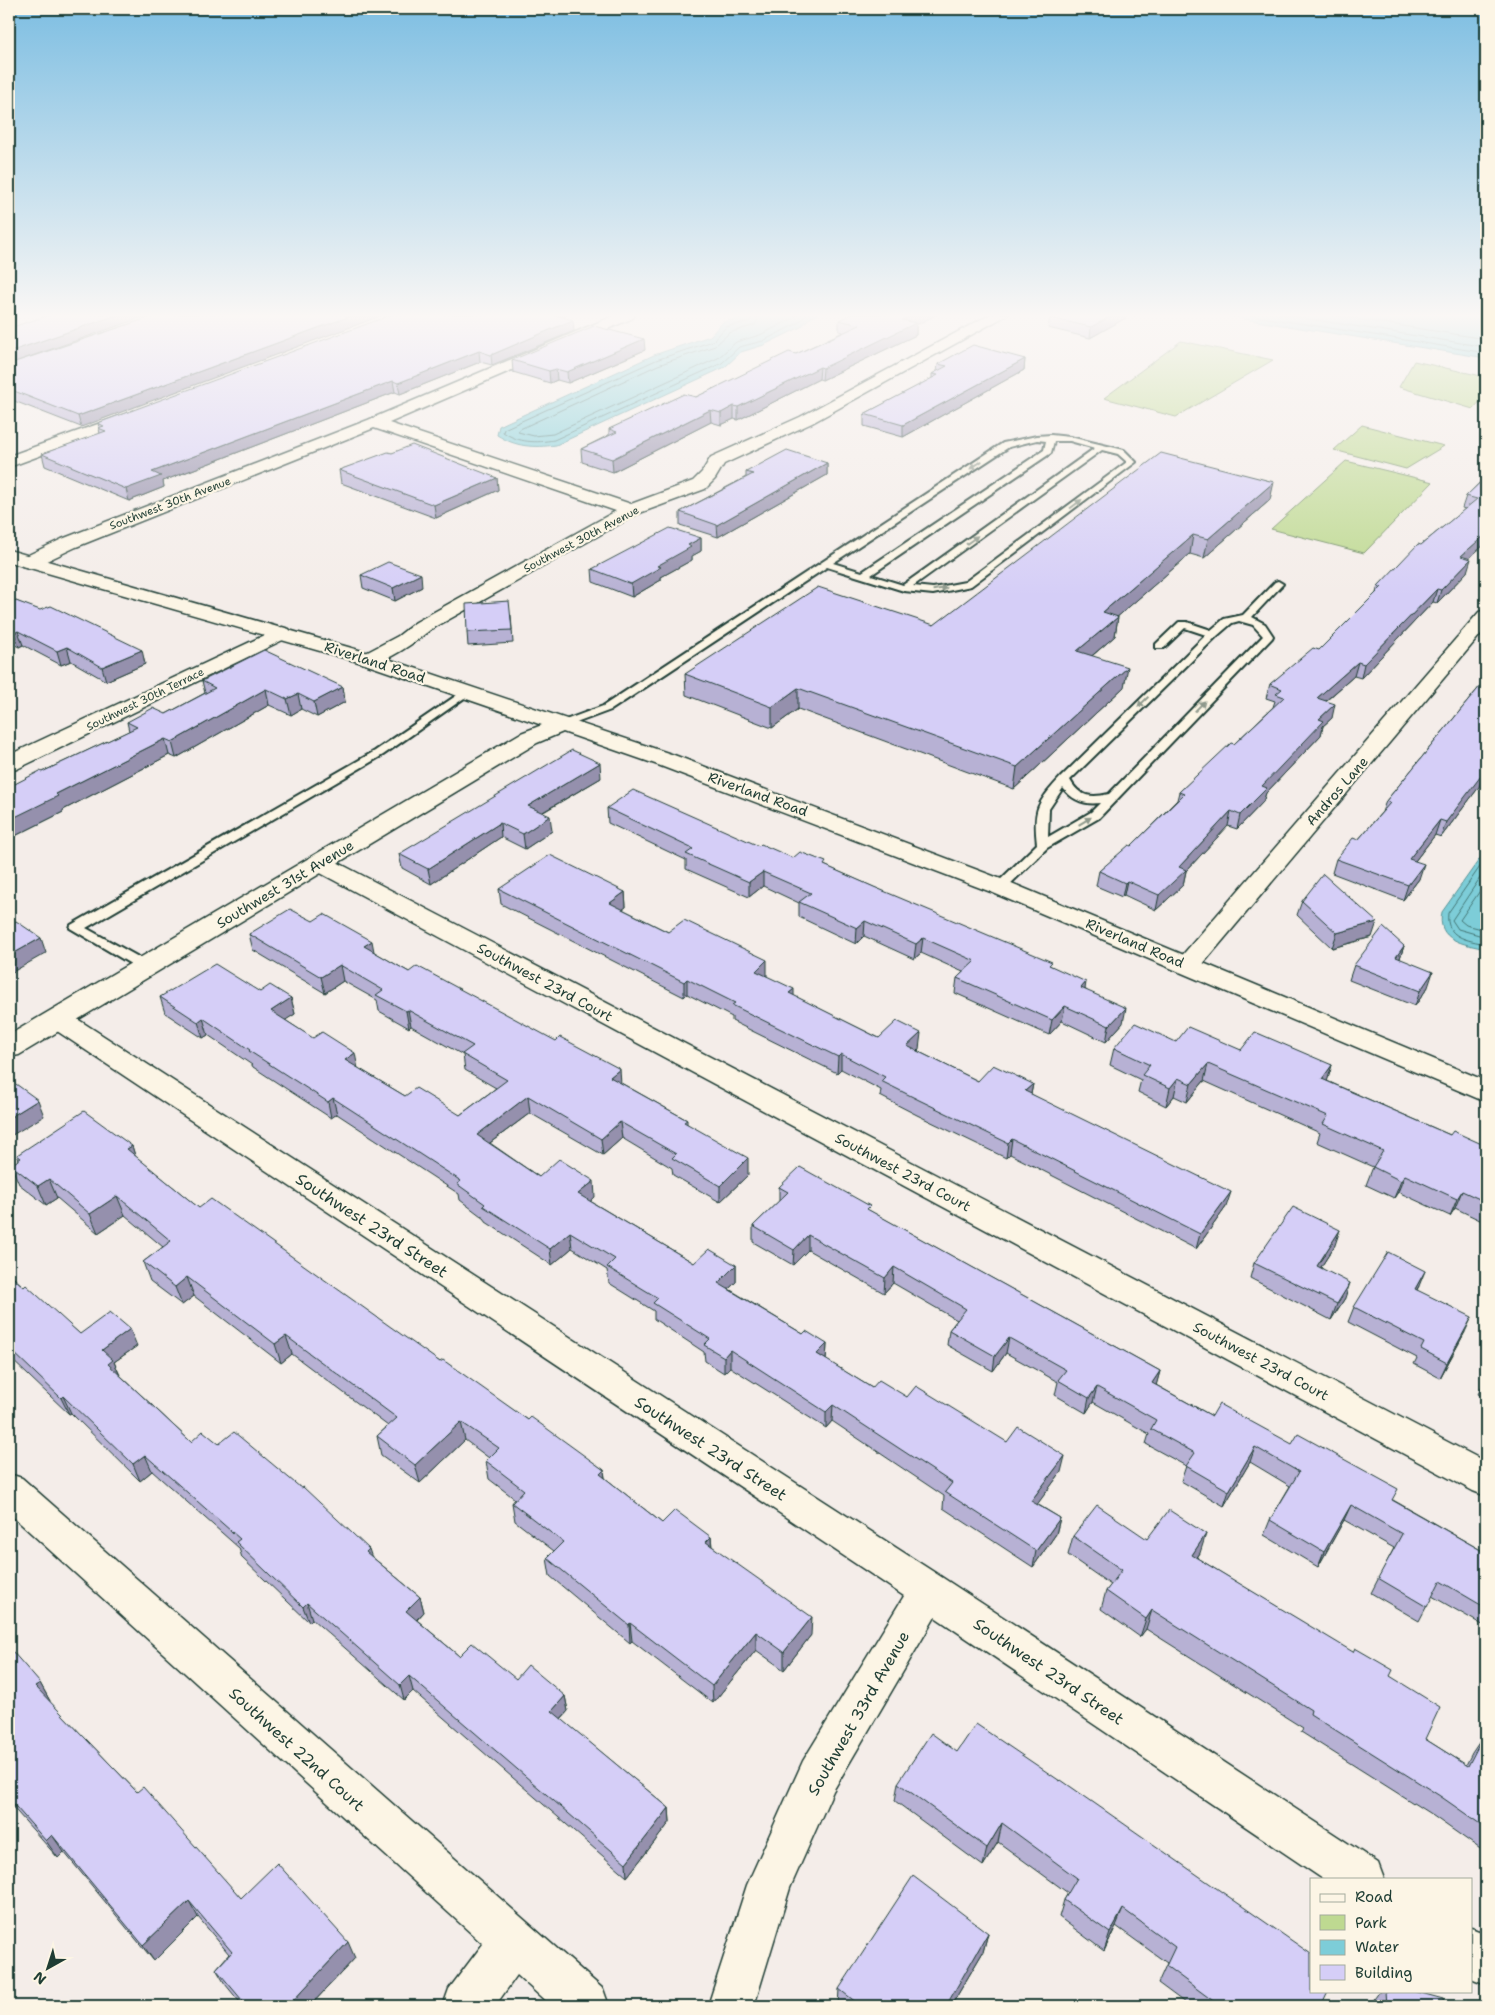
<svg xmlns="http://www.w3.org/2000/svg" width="1495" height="2015" viewBox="0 0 1495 2015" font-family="'Shantell Sans',sans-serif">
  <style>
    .green { fill: #bed991; stroke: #6e8b62 }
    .water { fill: #7dcdd8; stroke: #579396 }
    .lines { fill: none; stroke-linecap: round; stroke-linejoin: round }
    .shore { stroke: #457776; stroke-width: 1 }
    .lane-casing { stroke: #1f3d34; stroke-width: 4 }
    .street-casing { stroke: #1f3d34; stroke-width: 3 }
    .secondary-casing { stroke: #1f3d34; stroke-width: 3 }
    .lane { fill: #fcf5e5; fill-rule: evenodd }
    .street { fill: #fcf5e5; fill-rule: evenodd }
    .secondary { fill: #fcf5e5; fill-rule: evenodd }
    .wall { fill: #b7b1d4; stroke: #1f3d34 }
    .shaded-wall { fill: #9590ad; stroke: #1f3d34 }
    .building { fill: #d5cef7; stroke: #1f3d34 }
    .oneway { fill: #8e998c }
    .labels { text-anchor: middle; stroke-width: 4.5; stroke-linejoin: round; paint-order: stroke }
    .far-street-label { font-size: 11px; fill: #1f3d34; stroke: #fcf5e5 }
    .street-label { font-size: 14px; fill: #1f3d34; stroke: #fcf5e5 }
    .near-street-label { font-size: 16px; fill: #1f3d34; stroke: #fcf5e5 }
  </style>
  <rect width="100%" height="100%" fill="#f4ede9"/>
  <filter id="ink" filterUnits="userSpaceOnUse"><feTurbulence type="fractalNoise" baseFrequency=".02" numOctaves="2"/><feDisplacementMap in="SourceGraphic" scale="10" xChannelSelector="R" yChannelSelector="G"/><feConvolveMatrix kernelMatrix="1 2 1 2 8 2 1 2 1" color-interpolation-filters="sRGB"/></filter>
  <g filter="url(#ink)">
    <g class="green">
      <polygon points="1181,341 1273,360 1176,417 1104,398"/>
      <polygon points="1414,361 1486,377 1486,395 1473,409 1399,387"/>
      <polygon points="1362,425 1444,446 1406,469 1334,450"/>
      <polygon points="1346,461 1433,482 1364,553 1271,529"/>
    </g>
    <g class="water">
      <path d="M758 314H819L808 319 801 327 764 345 741 352 725 367 556 445C533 448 516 447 497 435L499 426 654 355 710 336 723 322Z"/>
      <polygon points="1213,314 1486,314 1486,358"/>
      <path d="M1486 850V949C1464 944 1436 941 1442 912Z"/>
    </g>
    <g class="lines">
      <g class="shore">
        <path d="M753 314 750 321 726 327 713 341 656 360 504 429 503 432C519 443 536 443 554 440L722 363 739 347 763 341 798 323 807 314"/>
        <polyline points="759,314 755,325 729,333 715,346 658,365 520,429 518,432 534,436 553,434 718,358 736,342 760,335 794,318 798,314"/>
        <polyline points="1242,314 1486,353"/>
        <polyline points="1278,314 1486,347"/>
        <polyline points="1325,314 1486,339"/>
        <path d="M1486 858 1448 913C1445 938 1467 940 1486 944"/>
        <polyline points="1486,869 1452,920 1458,929 1486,937"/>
        <polyline points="1486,882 1460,920 1466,925 1486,930"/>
      </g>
      <g class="lane-casing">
        <g id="lane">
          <path d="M1051 435 1070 437 1124 450 1136 462 971 586 933 594 904 591 827 567 611 710 568 726 564 727 559 724 560 722 603 706 1003 443 1037 436ZM1037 440 1046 441 1044 450 862 572 833 563 1009 447ZM1054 441H1070L1095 448 903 585 871 575 1051 453ZM1102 450 1118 454 1127 462 965 582 933 588 913 586Z"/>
          <path d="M1278 581 1283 584 1281 586 1252 617 1265 624 1273 636 1272 638 1099 818 1047 848 1004 890H996L994 887 996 884 1037 844C1033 809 1037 803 1060 778L1206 635 1185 628 1164 648H1156V644L1179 622H1187L1211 630 1224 619 1243 615 1275 582ZM1239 621 1253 625 1263 636 1109 794C1091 798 1079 797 1070 780L1217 636 1232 623ZM1063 788C1073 801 1085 805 1100 803L1091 812 1048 837 1049 809Z"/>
          <polygon points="466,689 470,690 471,692 470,694 383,755 86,928 151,964 153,967 151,970 141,970 70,928 71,925 375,751"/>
        </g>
      </g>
      <g class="street-casing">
        <g id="street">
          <path d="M618 314 635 315 633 318 389 423 631 504 693 481 702 472 711 457 800 417 991 314H1009L812 423 724 464 715 479 705 489 637 514 430 630C415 642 381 668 362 663L359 659 362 655 398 636 416 622 616 511 374 428 76 547 36 566 29 568 22 566 20 562 22 558 62 539 368 420Z"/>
          <polygon points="134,411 140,413 142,416 140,419 9,467 9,456"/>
          <polygon points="1486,610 1486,628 1197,971 1188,973 1179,971 1175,965 1179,959 1479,612"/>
          <polygon points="282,627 289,629 292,633 289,637 17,769 9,771 9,755"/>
          <polygon points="320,856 329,858 1486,1462 1486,1496 1473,1491 311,868 308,863 311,858"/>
          <polygon points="58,1010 68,1013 943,1578 1378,1863 1384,1879 1323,1879 935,1617 833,1791 790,1888 754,2006 708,2006 747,1885 803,1761 904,1596 48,1025 44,1019 48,1013"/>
          <polygon points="9,1474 22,1478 603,1989 609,2006 551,2006 517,1975 495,2006 443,2006 449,1989 483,1944 9,1513"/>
          <polygon points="1471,1928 1486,1934 1486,1984 1471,1978"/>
        </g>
      </g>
      <g class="secondary-casing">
        <polygon id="secondary" points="9,550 376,655 674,755 1009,882 1486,1081 1486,1102 991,892 658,765 563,732 537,743 19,1055 9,1057 9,1035 521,733 542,725 362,663 9,562"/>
      </g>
      <use href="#lane" class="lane"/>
      <use href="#street" class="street"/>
      <use href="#secondary" class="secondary"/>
    </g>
    <g class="wall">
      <polygon points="160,314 81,427 9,399 9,364"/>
      <polygon points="570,314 563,317 574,331 492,365 480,362 400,394 395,392 163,481 164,487 129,501 45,466 42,454 100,434 98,423"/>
      <polygon points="1056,314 1139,314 1136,316 1131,315 1090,338 1048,328 1050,318"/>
      <polygon points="839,320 916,325 916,335 822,380 819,379 738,420 734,419 721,425 711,422 613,472 582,462 581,449 609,435 609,429 696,397 796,354 843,332 839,331"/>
      <polygon points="645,350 568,383 557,380 550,383 513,372 512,360"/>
      <polygon points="1025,359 1024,370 903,437 864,426 864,414 932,379 932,374 937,371 938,364"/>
      <polygon points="392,453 497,478 498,490 436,518 341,483 339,470"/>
      <polygon points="827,463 827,475 718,537 680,525 680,512 746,477 746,472"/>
      <polygon points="1486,473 1486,543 1469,558 1467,572 1437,603 1433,602 1361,678 1354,676 1326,701 1332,718 1323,726 1321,735 1266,793 1263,802 1237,829 1228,826 1186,871 1183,885 1156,910 1124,895 1122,897 1096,886 1099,871 1131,846 1177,800 1179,792 1234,744 1273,707 1275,701 1266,698 1270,684 1319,650 1376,593 1378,586 1421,545 1465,509 1462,508 1466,496 1481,481 1483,476"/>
      <polygon points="1270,500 1204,558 1190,554 1118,616 1115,636 1092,656 1124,687 1014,789 798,709 772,728 686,695 685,674 934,625"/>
      <polygon points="701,538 701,551 692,556 692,560 661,577 661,580 632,597 593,582 592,569"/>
      <polygon points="361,575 422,587 395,601 363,588"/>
      <polygon points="9,596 16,601 145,664 106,681 71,661 61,665 23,645 19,647 9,642"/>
      <polygon points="511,615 513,643 468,646 467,632"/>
      <polygon points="1486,679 1486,775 1481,782 1479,787 1441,837 1435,835 1415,861 1419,879 1403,900 1332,873 1336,859 1358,840 1382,812 1386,801"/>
      <polygon points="202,681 343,687 345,702 317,717 301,709 291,715 269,705 176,758 169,755 63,810 63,812 9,839 9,787 42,772 129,731 127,722 166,714 205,693"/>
      <polygon points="601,778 542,813 552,831 525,849 501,837 431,884 402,868 399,854"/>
      <polygon points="607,808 759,846 793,858 826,866 1051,966 1085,989 1123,1023 1106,1042 1062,1021 1049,1035 955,993 957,978 963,972 921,953 914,959 864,936 856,944 799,917 799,903 763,886 749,897 686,869 686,860 608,823"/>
      <polygon points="499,889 625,892 626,907 622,909 668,932 767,976 766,976 794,996 879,1038 919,1049 917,1051 978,1081 1033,1084 1031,1094 1226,1207 1196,1249 1010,1154 1006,1158 917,1115 880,1096 881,1090 841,1069 837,1073 732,1021 732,1017 687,994 684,997 501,904"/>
      <polygon points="1302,901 1372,937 1332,948 1297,915"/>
      <polygon points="313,921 374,952 409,972 621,1083 687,1120 687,1124 748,1175 720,1202 673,1175 672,1168 622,1138 603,1155 530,1113 490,1143 539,1177 595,1197 590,1201 694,1263 736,1265 736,1282 729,1289 803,1334 827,1344 826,1360 872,1388 907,1397 1007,1442 1061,1472 1037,1504 1060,1518 1056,1534 1033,1567 943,1508 944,1496 832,1421 826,1428 730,1367 724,1373 705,1361 704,1352 654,1319 654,1311 609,1283 607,1270 572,1248 552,1265 486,1222 485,1219 460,1200 459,1194 337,1114 331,1118 253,1067 252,1065 208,1035 203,1038 165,1013 160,997 260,992 291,998 295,1014 285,1020 358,1068 405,1096 460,1115 496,1088 465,1070 463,1055 411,1026 409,1028 379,1011 377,1000 343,981 325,993 253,950 249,934"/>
      <polygon points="1404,946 1400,958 1428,987 1415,1006 1349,980 1354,965"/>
      <polygon points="1176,1042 1241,1050 1332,1065 1327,1081 1450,1135 1486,1146 1486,1223 1455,1208 1450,1216 1398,1192 1394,1198 1366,1185 1373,1167 1317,1142 1320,1133 1204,1081 1187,1102 1174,1096 1166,1106 1138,1092 1141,1080 1110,1065 1114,1048"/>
      <polygon points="132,1146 135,1156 199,1208 440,1362 604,1470 605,1478 662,1523 711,1537 712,1546 811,1635 784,1670 756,1650 713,1703 632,1641 630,1643 550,1576 547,1558 554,1551 515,1521 512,1503 515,1499 489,1479 486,1461 489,1458 465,1440 420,1483 381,1455 377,1436 388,1426 292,1354 281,1363 194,1296 182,1305 150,1281 143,1262 163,1247 125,1215 98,1233 57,1198 46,1205 19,1184 11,1165 19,1160 17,1155"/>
      <polygon points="779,1187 870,1211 1160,1371 1156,1385 1212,1416 1393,1500 1486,1553 1486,1627 1432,1596 1419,1621 1371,1593 1394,1548 1344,1520 1318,1567 1264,1535 1270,1520 1290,1486 1250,1462 1224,1506 1181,1481 1186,1466 1146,1444 1149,1434 1093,1402 1086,1413 1055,1395 1058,1382 1006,1353 993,1371 947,1345 949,1330 957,1320 893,1283 884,1293 808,1250 793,1265 753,1242 753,1226 779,1201"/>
      <polygon points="1335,1245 1321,1267 1345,1298 1331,1320 1250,1278 1254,1263"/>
      <polygon points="9,1274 80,1334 137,1346 114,1362 120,1375 191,1442 219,1444 371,1556 420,1597 424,1612 417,1620 459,1656 516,1679 565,1696 568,1711 561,1719 669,1808 670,1822 627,1877 413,1691 404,1700 312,1619 309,1622 242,1558 239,1548 152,1471 140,1481 71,1413 69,1414 9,1357"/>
      <polygon points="1419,1286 1417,1290 1465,1332 1440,1378 1414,1364 1417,1358 1348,1322 1354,1307"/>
      <polygon points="1486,1379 1486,1399 1478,1394"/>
      <polygon points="1073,1536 1147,1539 1200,1553 1197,1558 1390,1676 1425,1739 1466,1765 1472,1753 1484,1735 1486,1737 1486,1853 1429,1813 1301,1732 1303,1728 1146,1629 1140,1637 1101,1609 1106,1591 1111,1585 1068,1555"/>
      <polygon points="9,1654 40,1683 50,1701 50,1702 137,1792 241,1898 355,1958 310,2006 243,2006 225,1984 216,1969 229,1954 198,1917 154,1961 64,1852 58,1858 9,1803"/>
      <polygon points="957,1752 1321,2006 1189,2006 1158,1983 1167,1963 1116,1926 1104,1951 1059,1917 1064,1900 1068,1893 998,1842 983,1866 895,1801 898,1783"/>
      <polygon points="988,1933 983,1952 951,2006 838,2006 839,1989"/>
      <polygon points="1380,1991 1414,1991 1444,2006 1372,2006 1372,2002"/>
    </g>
    <g class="shaded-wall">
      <polygon points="120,314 152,314 9,364 9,352"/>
      <polygon points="356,314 386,314 81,427 78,416"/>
      <polygon points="547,314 570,314 548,323"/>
      <polygon points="914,314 938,314 916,325 916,335 822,380 823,368 902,320"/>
      <polygon points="1115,314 1131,314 1131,315 1090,338 1091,327"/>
      <polygon points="573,320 574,331 492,365 491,355"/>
      <polygon points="644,339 645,350 568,383 567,372"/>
      <polygon points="479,351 480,362 400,394 398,383"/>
      <polygon points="1025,359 1024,370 903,437 903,425"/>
      <polygon points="820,367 819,379 738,420 738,407"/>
      <polygon points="556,369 557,380 550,383 549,371"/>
      <polygon points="393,381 395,392 163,481 164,487 129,501 126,489 152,472"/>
      <polygon points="734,406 734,419 721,425 721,413"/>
      <polygon points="710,410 711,422 613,472 612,459"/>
      <polygon points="827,463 827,475 718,537 717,525"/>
      <polygon points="497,478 498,490 436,518 434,505"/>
      <polygon points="1274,482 1270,500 1204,558 1208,539"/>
      <polygon points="1486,534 1486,543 1457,569 1461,556"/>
      <polygon points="1193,535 1190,554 1100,632 1103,612"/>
      <polygon points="701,538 701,551 692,556 692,560 661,577 661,580 632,597 631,584 688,545"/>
      <polygon points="1471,559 1467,572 1437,603 1441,590"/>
      <polygon points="421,574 422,587 395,601 393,588"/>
      <polygon points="1437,589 1433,602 1361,678 1364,664"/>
      <polygon points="1118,617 1115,636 1074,671 1077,651"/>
      <polygon points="18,631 23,645 19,647 14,633"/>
      <polygon points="67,647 71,661 61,665 57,651"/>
      <polygon points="142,650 145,664 106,681 102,667"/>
      <polygon points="1358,662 1354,676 1314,711 1317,698"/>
      <polygon points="1128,667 1124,687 1014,789 1017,767"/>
      <polygon points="343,687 345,702 317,717 314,702"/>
      <polygon points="798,688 798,709 772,728 772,707"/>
      <polygon points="266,689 269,705 176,758 172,742"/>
      <polygon points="298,694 301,709 291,715 287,699"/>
      <polygon points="1335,704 1332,718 1323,726 1321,735 1266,793 1263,802 1237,829 1240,815 1262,786 1319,719"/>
      <polygon points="165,739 169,755 63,810 63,812 9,839 9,820 56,794"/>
      <polygon points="600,763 601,778 529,820 528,806"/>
      <polygon points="1486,767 1486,775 1481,782 1479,787 1441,837 1446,822"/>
      <polygon points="1231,811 1228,826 1186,871 1183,885 1156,910 1159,895 1179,867"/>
      <polygon points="550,816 552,831 525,849 523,834"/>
      <polygon points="1440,820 1435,835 1405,874 1409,859"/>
      <polygon points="500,823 501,837 431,884 428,869"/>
      <polygon points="1424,864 1419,879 1403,900 1408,885"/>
      <polygon points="763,872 763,886 749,897 749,882"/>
      <polygon points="1127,881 1124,895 1122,897 1125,883"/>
      <polygon points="625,892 626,907 611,918 610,903"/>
      <polygon points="865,921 864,936 856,944 857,928"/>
      <polygon points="1377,922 1372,937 1332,948 1337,933"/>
      <polygon points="41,938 46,953 9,974 9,956"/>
      <polygon points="923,938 921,953 914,959 916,944"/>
      <polygon points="372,941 375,957 364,946"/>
      <polygon points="1404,946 1399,961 1396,957"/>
      <polygon points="767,960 767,976 755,986 756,971"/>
      <polygon points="340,965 343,981 325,993 321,977"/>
      <polygon points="1433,972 1428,987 1415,1006 1420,991"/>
      <polygon points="687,979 687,994 684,997 684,982"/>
      <polygon points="1086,982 1084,997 1081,988"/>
      <polygon points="794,989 794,1004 789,993"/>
      <polygon points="291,998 295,1014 275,1027 271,1011"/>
      <polygon points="1065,1006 1062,1021 1049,1035 1052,1020"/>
      <polygon points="1126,1008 1123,1023 1106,1042 1109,1026"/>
      <polygon points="408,1010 411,1026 409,1028 406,1011"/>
      <polygon points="203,1018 208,1035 203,1038 198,1022"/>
      <polygon points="921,1033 919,1049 906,1062 907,1046"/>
      <polygon points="355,1053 358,1069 345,1060"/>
      <polygon points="841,1054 841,1069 837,1073 838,1057"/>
      <polygon points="1208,1064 1204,1081 1187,1102 1191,1084"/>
      <polygon points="1332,1065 1327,1082 1322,1079"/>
      <polygon points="620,1069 621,1085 610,1077"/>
      <polygon points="1178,1078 1174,1096 1166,1106 1170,1088"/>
      <polygon points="1033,1084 1030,1099 1025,1091"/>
      <polygon points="528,1096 530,1113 479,1151 477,1135"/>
      <polygon points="333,1098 337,1114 331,1118 328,1102"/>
      <polygon points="38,1100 44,1116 9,1137 9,1118"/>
      <polygon points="620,1122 622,1138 603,1155 601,1139"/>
      <polygon points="1012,1139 1010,1154 1006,1158 1008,1143"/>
      <polygon points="132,1146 138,1165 127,1149"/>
      <polygon points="748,1158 748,1175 720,1202 720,1186"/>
      <polygon points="1405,1175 1398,1192 1394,1198 1401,1181"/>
      <polygon points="49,1179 57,1198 46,1205 38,1186"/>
      <polygon points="594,1181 595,1197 580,1211 578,1194"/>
      <polygon points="1462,1191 1455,1208 1450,1216 1457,1199"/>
      <polygon points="1231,1192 1226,1207 1196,1249 1200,1234"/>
      <polygon points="117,1196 125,1215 98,1233 90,1214"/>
      <polygon points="1340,1230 1335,1245 1312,1281 1317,1266"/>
      <polygon points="570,1232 572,1248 552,1265 550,1249"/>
      <polygon points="808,1235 808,1250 793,1265 794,1250"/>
      <polygon points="736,1265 736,1282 718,1299 718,1283"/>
      <polygon points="894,1267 893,1283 884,1293 885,1278"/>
      <polygon points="1425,1271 1419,1286 1408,1304 1415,1289"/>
      <polygon points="187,1277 194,1296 182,1305 175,1287"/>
      <polygon points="1350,1283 1345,1298 1331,1320 1337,1304"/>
      <polygon points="1472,1317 1465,1332 1440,1378 1447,1363"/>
      <polygon points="130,1329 137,1346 114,1362 120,1376 115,1380 102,1350"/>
      <polygon points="286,1336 292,1354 281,1363 275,1344"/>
      <polygon points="1009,1338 1006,1353 993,1371 995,1356"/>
      <polygon points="827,1344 826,1360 817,1354"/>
      <polygon points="730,1350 730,1367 724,1373 724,1357"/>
      <polygon points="1160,1371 1156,1386 1152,1383"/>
      <polygon points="1097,1387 1093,1402 1086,1413 1089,1398"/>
      <polygon points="63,1396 71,1413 69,1414 61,1398"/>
      <polygon points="833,1405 832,1421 826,1428 826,1412"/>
      <polygon points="461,1422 465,1440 420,1483 415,1465"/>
      <polygon points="1255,1447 1250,1462 1224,1506 1229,1491"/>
      <polygon points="145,1455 152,1471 140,1481 133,1464"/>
      <polygon points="1065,1456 1061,1472 1028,1517 1031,1501"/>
      <polygon points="604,1470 606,1488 600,1474"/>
      <polygon points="1351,1505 1344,1520 1318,1567 1324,1552"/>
      <polygon points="1060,1518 1056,1534 1033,1567 1036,1551"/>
      <polygon points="1206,1534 1200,1553 1185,1574 1192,1555"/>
      <polygon points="711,1537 712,1555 706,1542"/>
      <polygon points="369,1549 374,1564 366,1552"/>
      <polygon points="420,1597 424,1612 410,1626 406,1611"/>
      <polygon points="307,1603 312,1619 309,1622 303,1607"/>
      <polygon points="1152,1610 1146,1629 1140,1637 1146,1619"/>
      <polygon points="812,1617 811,1635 784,1670 784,1652"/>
      <polygon points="630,1623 632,1641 630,1643 629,1625"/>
      <polygon points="756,1632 756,1650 713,1703 712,1686"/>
      <polygon points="409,1676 413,1691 404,1700 400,1685"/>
      <polygon points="40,1683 50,1701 46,1705 35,1686"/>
      <polygon points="565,1696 568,1711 554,1726 552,1711"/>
      <polygon points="669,1808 670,1822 627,1877 626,1863"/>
      <polygon points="1002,1823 998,1842 983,1866 987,1848"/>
      <polygon points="52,1835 64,1852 58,1858 46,1841"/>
      <polygon points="189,1901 198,1917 154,1961 143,1945"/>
      <polygon points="1123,1909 1116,1926 1104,1951 1110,1933"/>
      <polygon points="988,1933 983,1952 951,2006 945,2006"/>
      <polygon points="348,1942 355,1958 310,2006 288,2006"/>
    </g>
    <g class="building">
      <polygon points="53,314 120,314 9,352 9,328"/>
      <polygon points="160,314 356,314 78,416 9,389 9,364"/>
      <polygon points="394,314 551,314 573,320 491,355 479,351 398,383 393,381 152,472 161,476 126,489 42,454 106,431 98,428 104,426 98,423"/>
      <polygon points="851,314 914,314 902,320 916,323 823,368 820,367 738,407 734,406 721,413 710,410 612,459 581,449 617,432 609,429 684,394 696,397 789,352 796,354 860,325 839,320"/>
      <polygon points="1056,314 1115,314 1091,327 1050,318"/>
      <polygon points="594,326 644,339 567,372 556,369 549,371 512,360"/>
      <polygon points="973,345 1025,359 903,425 864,414 938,375 932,374 947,366 938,364"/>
      <polygon points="412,445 497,478 434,505 339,470 388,452 392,453"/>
      <polygon points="787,450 827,463 717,525 680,512 753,474 746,472"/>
      <polygon points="1161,453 1274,482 1208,539 1193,535 1103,612 1118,617 1077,651 1128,667 1017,767 798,688 772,707 685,674 818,587 934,625"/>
      <polygon points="1486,473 1486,534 1461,556 1471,559 1441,590 1437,589 1364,664 1358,662 1317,698 1335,704 1319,719 1324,721 1262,786 1267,788 1240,815 1231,811 1179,867 1186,870 1159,895 1127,881 1125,883 1099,871 1129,845 1131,846 1184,794 1179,792 1231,743 1234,744 1284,697 1276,694 1282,689 1270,684 1313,648 1319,650 1382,587 1378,586 1418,544 1421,545 1477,499 1466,496 1486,477 1483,476"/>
      <polygon points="670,528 701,538 688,545 691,547 657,566 661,567 631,584 592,569"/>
      <polygon points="388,562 421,574 393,588 361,575"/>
      <polygon points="9,596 16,601 40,610 51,606 142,650 102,667 67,647 57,651 18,631 14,633 9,630"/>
      <polygon points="509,601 512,630 467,632 466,604"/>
      <polygon points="264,650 343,687 314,702 298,694 287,699 266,689 172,742 165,739 56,794 58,796 9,820 9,787 40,771 42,772 137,727 127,722 153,708 166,714 215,688 202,681"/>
      <polygon points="1486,679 1486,767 1483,772 1484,772 1446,822 1440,820 1409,859 1424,864 1408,885 1336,859 1353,838 1358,840 1390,803 1386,801"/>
      <polygon points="572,750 600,763 528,806 550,816 523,834 500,823 428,869 399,854"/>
      <polygon points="633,790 759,846 761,844 793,858 800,852 826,862 824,865 874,887 1052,962 1049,965 1086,982 1081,988 1126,1008 1109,1026 1065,1006 1052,1020 957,978 975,961 923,938 916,944 865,921 857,928 799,902 811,893 763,872 749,882 686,854 693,849 607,808"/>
      <polygon points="550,855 625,892 610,903 668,932 684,920 767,960 756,971 794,989 789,993 879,1038 897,1021 921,1033 907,1046 978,1081 993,1065 1033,1084 1025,1091 1231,1192 1200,1234 1012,1139 1008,1143 919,1100 881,1081 885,1077 841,1054 838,1057 732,1005 735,1003 687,979 684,982 499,889"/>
      <polygon points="1323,874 1377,922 1337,933 1302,901"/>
      <polygon points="290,909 313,921 324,914 372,941 364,946 409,972 417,966 556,1041 560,1037 620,1069 610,1077 687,1120 684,1122 748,1158 720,1186 672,1158 676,1154 620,1122 601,1139 528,1096 477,1135 539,1177 559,1159 594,1181 578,1194 694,1263 709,1249 736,1265 718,1283 803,1334 806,1331 827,1344 817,1354 872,1388 879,1380 907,1397 916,1386 1007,1442 1018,1427 1065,1456 1031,1501 1060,1518 1036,1551 945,1492 952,1483 833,1405 826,1412 730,1350 724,1357 704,1345 710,1339 653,1303 658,1298 607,1267 615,1259 570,1232 550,1249 483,1206 485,1204 457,1184 461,1181 333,1098 328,1102 249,1051 250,1050 203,1018 198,1022 160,997 215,964 260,992 270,985 291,998 271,1011 313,1038 322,1032 355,1053 345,1060 405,1096 416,1088 460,1115 507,1080 462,1054 473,1046 408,1010 406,1011 376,995 383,990 340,965 321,977 249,934"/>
      <polygon points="16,921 41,938 9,956 9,925"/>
      <polygon points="1383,927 1404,946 1396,957 1433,972 1420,991 1354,965"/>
      <polygon points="1135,1023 1176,1042 1188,1027 1241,1050 1255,1032 1332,1065 1322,1079 1450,1135 1453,1131 1486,1146 1486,1202 1462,1191 1457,1199 1405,1175 1401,1181 1373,1167 1383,1151 1323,1124 1328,1116 1208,1064 1191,1084 1178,1078 1170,1088 1142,1075 1150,1065 1114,1048"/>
      <polygon points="9,1079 38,1100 9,1118"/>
      <polygon points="84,1111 132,1146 127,1149 199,1208 211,1199 440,1362 443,1360 528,1420 531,1417 604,1470 600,1474 662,1523 675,1510 711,1537 706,1542 812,1617 784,1652 756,1632 712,1686 630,1623 629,1625 547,1558 563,1542 512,1503 524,1490 486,1461 499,1448 461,1422 415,1465 377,1436 397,1418 286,1336 275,1344 187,1277 175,1287 143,1262 171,1241 117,1196 90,1214 49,1179 38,1186 11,1165 21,1158 17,1155"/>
      <polygon points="800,1167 870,1206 867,1209 1160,1371 1152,1383 1212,1416 1219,1404 1292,1444 1298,1434 1398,1489 1392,1500 1486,1553 1486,1608 1440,1581 1427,1607 1378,1578 1402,1534 1351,1505 1324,1552 1270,1520 1299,1472 1255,1447 1229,1491 1186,1466 1195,1453 1151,1429 1156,1420 1097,1387 1089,1398 1058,1380 1066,1370 1009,1338 995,1356 949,1330 966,1309 894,1267 885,1278 808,1235 794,1250 753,1226 788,1192 779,1187"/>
      <polygon points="1293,1207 1340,1230 1317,1266 1350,1283 1337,1304 1254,1263"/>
      <polygon points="1388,1252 1425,1271 1415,1289 1472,1317 1447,1363 1421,1349 1424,1343 1354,1307"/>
      <polygon points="9,1274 24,1287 26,1285 80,1334 110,1312 130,1329 102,1350 113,1360 108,1364 191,1442 203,1431 219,1444 234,1432 301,1488 303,1487 369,1549 366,1552 420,1597 406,1611 459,1656 472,1643 516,1679 528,1665 565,1696 552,1711 669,1808 626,1863 409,1676 400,1685 307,1603 303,1607 236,1542 240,1539 145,1455 133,1464 63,1396 61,1398 9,1348"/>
      <polygon points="1097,1505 1147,1539 1169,1510 1206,1534 1192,1555 1353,1652 1355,1648 1393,1670 1390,1676 1440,1707 1425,1739 1468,1766 1484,1735 1486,1737 1486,1828 1440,1796 1310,1714 1311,1710 1152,1610 1146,1619 1106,1591 1122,1570 1073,1536"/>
      <polygon points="12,1651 40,1683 35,1686 137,1792 143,1787 241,1898 277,1863 348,1942 288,2006 247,2006 216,1969 232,1952 189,1901 143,1945 52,1835 46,1841 9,1799 9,1654"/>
      <polygon points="976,1724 1060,1781 1061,1780 1311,1954 1311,1991 1328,1991 1321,2006 1220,2006 1166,1966 1175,1947 1123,1909 1110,1933 1064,1900 1077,1878 1002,1823 987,1848 898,1783 931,1733 957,1752"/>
      <polygon points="913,1876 988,1933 946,2006 861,2006 839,1989"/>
      <polygon points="1385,1991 1414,1991 1443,1999 1444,2006 1386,2006"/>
      <polygon points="9,1998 16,2006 9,2006"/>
    </g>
    <defs><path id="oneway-solid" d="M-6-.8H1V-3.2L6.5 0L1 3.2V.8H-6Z" transform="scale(1.25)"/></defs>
    <g class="oneway">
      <use href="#oneway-solid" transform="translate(976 465) rotate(147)"/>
      <use href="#oneway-solid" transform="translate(1076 504) rotate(-37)"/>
      <use href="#oneway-solid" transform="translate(972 540) rotate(-36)"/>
      <use href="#oneway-solid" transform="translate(940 589) rotate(-9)"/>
      <use href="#oneway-solid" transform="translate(1143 702) rotate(136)"/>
      <use href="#oneway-solid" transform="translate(1200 706) rotate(-46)"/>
      <use href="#oneway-solid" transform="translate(1085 821) rotate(-31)"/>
    </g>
  </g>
  <linearGradient id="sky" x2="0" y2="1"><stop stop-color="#7dbee2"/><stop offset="0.53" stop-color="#faf7f5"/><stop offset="1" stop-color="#faf7f5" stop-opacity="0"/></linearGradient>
  <rect width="1495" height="596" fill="url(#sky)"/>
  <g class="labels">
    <g class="far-street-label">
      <text transform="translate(170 503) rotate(-21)" y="4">Southwest 30th Avenue</text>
      <text transform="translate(581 539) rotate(-28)" y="4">Southwest 30th Avenue</text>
      <text transform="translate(145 699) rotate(-26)" y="4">Southwest 30th Terrace</text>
    </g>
    <g class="street-label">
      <text transform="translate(375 662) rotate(18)" y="5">Riverland Road</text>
      <text transform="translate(1337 791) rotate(-49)" y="5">Andros Lane</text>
      <text transform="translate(758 794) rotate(20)" y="5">Riverland Road</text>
      <text transform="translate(285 884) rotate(-31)" y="5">Southwest 31st Avenue</text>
      <text transform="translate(1135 943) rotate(23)" y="5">Riverland Road</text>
      <text transform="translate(545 982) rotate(28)" y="5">Southwest 23rd Court</text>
      <text transform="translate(903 1172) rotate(28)" y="5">Southwest 23rd Court</text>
      <text transform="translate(1261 1361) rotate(28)" y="5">Southwest 23rd Court</text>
    </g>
    <g class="near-street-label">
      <text transform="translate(372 1225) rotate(33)" y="6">Southwest 23rd Street</text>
      <text transform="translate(711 1448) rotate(33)" y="6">Southwest 23rd Street</text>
      <text transform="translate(1049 1671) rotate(34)" y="6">Southwest 23rd Street</text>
      <text transform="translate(858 1713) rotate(-60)" y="6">Southwest 33rd Avenue</text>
      <text transform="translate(297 1749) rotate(42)" y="6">Southwest 22nd Court</text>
    </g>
  </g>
  <rect width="1495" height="2015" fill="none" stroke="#fcf5e5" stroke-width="30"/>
  <rect x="15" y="15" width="1465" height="1985" fill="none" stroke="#1f3d34" stroke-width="2" filter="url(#ink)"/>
  <rect x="1310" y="1878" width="162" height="115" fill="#fcf5e5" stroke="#a4ab9e"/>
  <rect x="1320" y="1894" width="25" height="8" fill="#fcf5e5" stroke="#a4ab9e"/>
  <text x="1355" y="1902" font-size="15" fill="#1f3d34">Road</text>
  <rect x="1320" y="1915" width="25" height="15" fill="#bed991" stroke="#a4ab9e"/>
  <text x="1355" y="1928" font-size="15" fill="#1f3d34">Park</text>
  <rect x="1320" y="1940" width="25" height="15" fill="#7dcdd8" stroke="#a4ab9e"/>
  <text x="1355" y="1952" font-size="15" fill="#1f3d34">Water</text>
  <rect x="1320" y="1965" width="25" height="15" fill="#d5cef7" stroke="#a4ab9e"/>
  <text x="1355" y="1978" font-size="15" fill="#1f3d34">Building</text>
  <g transform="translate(48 1968) rotate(219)" stroke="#fcf5e5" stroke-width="4" paint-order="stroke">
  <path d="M0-4L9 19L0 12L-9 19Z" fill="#1f3d34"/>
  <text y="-8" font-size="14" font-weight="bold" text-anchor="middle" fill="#1f3d34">N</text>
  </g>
</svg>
